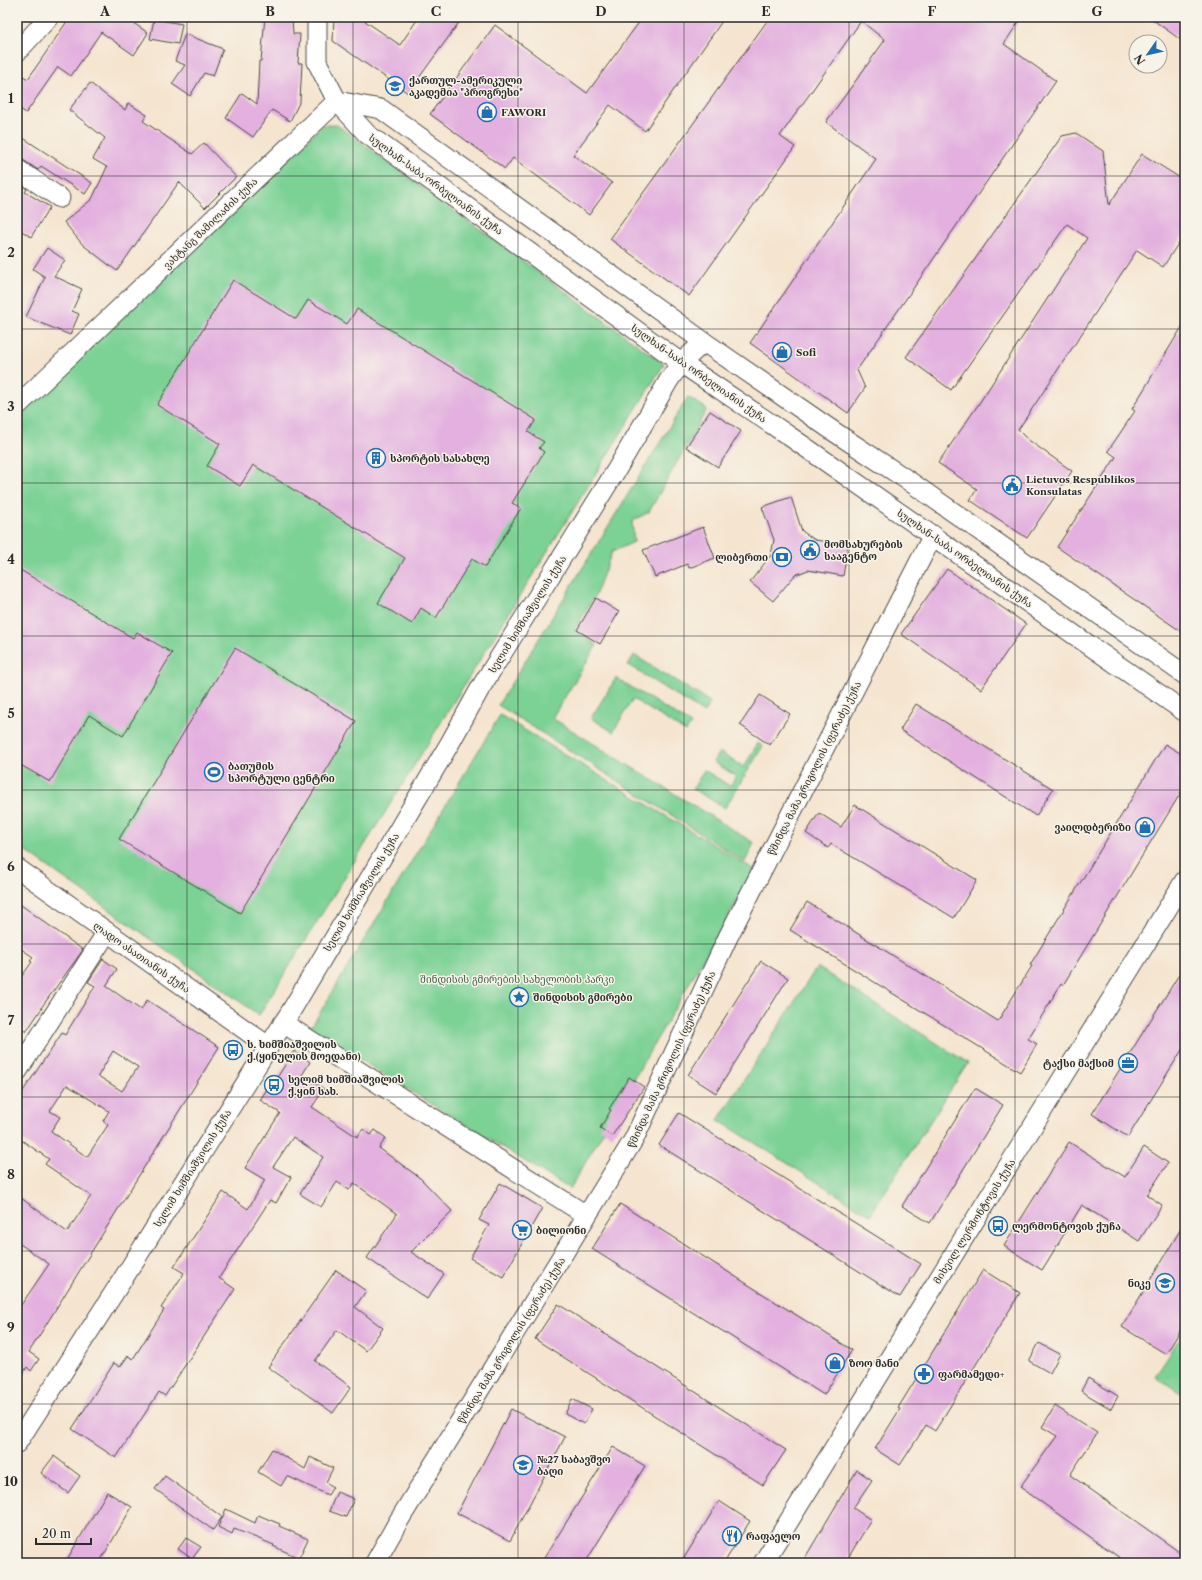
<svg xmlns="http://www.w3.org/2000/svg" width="1202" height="1580" viewBox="0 0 1202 1580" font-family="'Libre Caslon Text','Noto Serif Georgian',serif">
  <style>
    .green { fill: #7bd195; stroke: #537e60 }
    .building { fill: #e3b0df; fill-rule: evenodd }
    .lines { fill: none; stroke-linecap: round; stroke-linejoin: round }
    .minor-casing { stroke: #494744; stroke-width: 21 }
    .minor { stroke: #fff; stroke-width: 19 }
    .grid { fill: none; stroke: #2b2b2b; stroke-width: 1; stroke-opacity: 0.55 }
    .labels { text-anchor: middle; stroke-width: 3; stroke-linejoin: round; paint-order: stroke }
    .poi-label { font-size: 10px; font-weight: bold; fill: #2b2b2b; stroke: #f7f3e8; text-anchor: start }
    .street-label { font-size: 10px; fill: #2b2b2b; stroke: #f7f3e8 }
    .park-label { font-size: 10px; fill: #435d4b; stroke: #f7f3e8 }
    .neatline { fill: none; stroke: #2b2b2b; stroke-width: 1.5 }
    .grid-label { font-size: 13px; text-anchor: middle; font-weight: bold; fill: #2b2b2b }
  </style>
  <rect width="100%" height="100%" fill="#f7f3e8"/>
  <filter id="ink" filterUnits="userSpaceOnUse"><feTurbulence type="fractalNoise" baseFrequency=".025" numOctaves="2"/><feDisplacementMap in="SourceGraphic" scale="8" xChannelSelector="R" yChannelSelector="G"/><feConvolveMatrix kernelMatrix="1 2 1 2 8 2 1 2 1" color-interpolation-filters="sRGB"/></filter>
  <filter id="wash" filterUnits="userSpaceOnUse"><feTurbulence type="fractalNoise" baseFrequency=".012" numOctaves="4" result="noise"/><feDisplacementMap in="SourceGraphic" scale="16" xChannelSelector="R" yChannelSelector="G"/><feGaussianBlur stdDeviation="0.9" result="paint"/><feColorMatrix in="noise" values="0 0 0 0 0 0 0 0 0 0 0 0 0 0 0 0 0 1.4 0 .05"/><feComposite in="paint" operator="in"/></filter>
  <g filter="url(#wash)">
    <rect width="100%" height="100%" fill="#f5e5d0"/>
    <g class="green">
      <polygon points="323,125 337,125 664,364 259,1015 17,845 17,417"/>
      <polygon points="688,397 707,409 649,512 632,521 634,542 612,552 595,596 574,630 597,645 552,718 754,843 745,862 498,705"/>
      <polygon points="634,655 710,702 704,713 628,665"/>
      <polygon points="616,678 691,724 686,732 633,699 613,732 591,718"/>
      <polygon points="500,715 755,870 570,1189 310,1029"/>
      <polygon points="758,743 763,746 725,808 693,789 704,770 730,786 736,776 713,762 719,752 744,767"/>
      <polygon points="817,967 968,1063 870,1215 718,1120"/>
      <polygon points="1185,1330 1185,1396 1155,1376"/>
    </g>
    <g id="blocks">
      <g class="building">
        <polygon points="70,17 125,17 148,33 134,55 101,32 71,76 58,67 26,113 17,107 17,86 23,76 28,79"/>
        <polygon points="265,17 292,17 293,34 300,34 298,63 302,63 300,101 290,121 272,110 253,137 226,118 242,93 257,104 259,61 261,61"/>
        <polygon points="334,17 365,17 365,21 400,45 419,17 463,17 408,93 333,41"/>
        <polygon points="643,17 725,17 645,131 610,105 573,155 612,183 589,215 513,158 505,169 430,114 495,25 587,93"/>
        <polygon points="770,17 1022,17 1004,44 1056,81 857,370 865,388 848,413 750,343 876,159 826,122 885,40 861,21 780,136 795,147 689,296 610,239"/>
        <polygon points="1149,17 1185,17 1185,43"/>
        <polygon points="154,19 182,24 178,44 150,39"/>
        <polygon points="185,34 223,49 213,76 204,73 190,96 172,84 185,65 175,61"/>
        <polygon points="90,83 125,110 128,103 147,115 143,121 192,154 204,143 236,177 205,208 179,182 117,271 83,245 64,222 92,199 107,167 93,159 105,138 69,110"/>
        <polygon points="1076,133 1103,151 1109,205 1142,154 1185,181 1185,233 1163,267 1137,250 1018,430 1027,439 1072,471 1027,538 970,500 977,489 938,463 978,405 1087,238 1067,224 951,390 906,357 1062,136"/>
        <polygon points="17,134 92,183 85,194 41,166 38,170 23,160 17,158"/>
        <polygon points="17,182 27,189 25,192 50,207 31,237 17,228"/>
        <polygon points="47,248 65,260 54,276 82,289 72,311 79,314 70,335 26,317 45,277 33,269"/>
        <polygon points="233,280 296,319 308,300 347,324 357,309 536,420 528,432 544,442 539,448 544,452 512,503 521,508 485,567 472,559 436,618 421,608 412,624 378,603 405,558 253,465 240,486 207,466 220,444 157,405"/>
        <polygon points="1185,322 1185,634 1057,547 1116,457 1108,451 1135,411 1132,409"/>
        <polygon points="710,411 741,431 718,467 686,447"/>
        <polygon points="791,497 802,531 815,540 848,545 843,576 808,570 795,575 773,601 750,582 771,555 774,540 762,507"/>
        <polygon points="703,527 715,558 689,568 687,564 655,577 643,550"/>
        <polygon points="17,568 133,638 137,632 172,653 123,736 89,715 50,782 17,763"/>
        <polygon points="947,569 1026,624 981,689 901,634"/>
        <polygon points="596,598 619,612 600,644 577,630"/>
        <polygon points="235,648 356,721 240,913 119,839"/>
        <polygon points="760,695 790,714 770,745 740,725"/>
        <polygon points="916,704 1053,789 1036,816 900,730"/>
        <polygon points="1165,744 1185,756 1185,786 1063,985 1061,984 1028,1039 1037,1044 1020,1072 790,930 807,902 998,1021 1032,966 1030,965"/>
        <polygon points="855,805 977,880 954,918 831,844 828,848 806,833 819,813 841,827"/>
        <polygon points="17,902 83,950 41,1008 42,1008 26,1032 17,1025 17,983 32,962 30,961 33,957 17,946"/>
        <path d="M103 959 117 969 106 986 141 1010 147 1000 219 1047 29 1352 39 1359 31 1371 27 1367 17 1383V1311L49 1264 17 1242V1195L67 1232 91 1196 45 1164 49 1159 17 1137V1100L62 1033 65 1035 95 986 88 982ZM113 1051 138 1067 122 1091 98 1076ZM67 1085 109 1111 103 1121 108 1125 87 1157 51 1131 60 1117 50 1111Z"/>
        <polygon points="761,961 788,978 716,1093 688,1075"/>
        <polygon points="1185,965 1185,1045 1128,1137 1092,1114"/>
        <polygon points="294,1051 310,1062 302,1075 324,1089 312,1107 357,1137 363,1129 371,1135 375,1130 386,1138 379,1148 420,1178 452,1211 411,1252 444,1274 427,1299 367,1258 397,1214 354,1183 349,1190 337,1182 321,1207 300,1194 323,1157 293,1137 273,1167 291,1177 276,1203 270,1200 219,1278 235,1289 165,1396 159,1392 116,1458 72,1429 114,1363 120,1367 128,1356 133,1359 164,1310 161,1308 184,1273 174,1267 223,1192 248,1209 265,1180 245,1168 280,1113 260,1100 269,1086 271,1087"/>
        <polygon points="629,1077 644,1087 612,1136 600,1128 611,1110 609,1109"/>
        <polygon points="975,1088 1003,1105 930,1223 902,1206"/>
        <polygon points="679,1113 921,1264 900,1297 659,1145"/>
        <polygon points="1069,1142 1125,1177 1144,1147 1168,1163 1147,1195 1162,1205 1139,1241 1082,1205 1042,1270 1004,1246"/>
        <polygon points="500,1183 542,1208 503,1277 470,1258 489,1225 479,1220"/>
        <polygon points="620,1204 852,1350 824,1395 592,1249"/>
        <polygon points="1185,1222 1185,1323 1166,1354 1122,1327"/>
        <polygon points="336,1270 366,1291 355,1307 383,1328 366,1351 337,1330 315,1361 351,1387 333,1413 268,1367"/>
        <polygon points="983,1270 1020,1293 935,1431 926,1425 900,1465 875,1449 900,1409 898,1408"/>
        <polygon points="558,1304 786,1450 763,1485 535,1339"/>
        <polygon points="1039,1343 1060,1354 1050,1373 1029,1361"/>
        <polygon points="1088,1378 1118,1396 1111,1409 1081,1391"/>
        <polygon points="572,1399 592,1409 584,1424 565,1414"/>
        <polygon points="1055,1406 1097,1433 1070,1475 1185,1556 1185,1563 1127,1563 1020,1487 1057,1436 1042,1427"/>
        <polygon points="511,1409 565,1437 510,1541 457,1513"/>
        <polygon points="613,1447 645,1466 585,1563 541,1563"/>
        <polygon points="272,1449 305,1469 310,1457 333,1468 326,1482 333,1487 328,1495 287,1476 281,1486 258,1472"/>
        <polygon points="54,1456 80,1476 68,1493 41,1473"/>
        <polygon points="857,1470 872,1480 853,1508 871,1520 845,1563 802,1563"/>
        <polygon points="165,1476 222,1517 213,1530 155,1489"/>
        <polygon points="107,1492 132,1507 99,1563 65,1563"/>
        <polygon points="337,1492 354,1499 346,1517 329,1511"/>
        <polygon points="719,1501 750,1521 724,1563 681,1563"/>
        <polygon points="226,1509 255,1523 258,1515 280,1524 279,1526 308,1539 299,1558 273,1546 274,1545 234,1529 232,1534 218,1527"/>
        <polygon points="186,1538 201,1547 192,1559 178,1549"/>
      </g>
    </g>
  </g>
  <g filter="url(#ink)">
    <use href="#blocks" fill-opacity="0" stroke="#494744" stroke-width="1"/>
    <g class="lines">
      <g class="minor-casing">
        <g id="minor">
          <polyline points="317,17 317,62 337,101 367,134 681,363 795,440 1185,712"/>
          <polyline points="17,52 49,17"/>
          <polyline points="337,101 381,109 704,342 836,433 909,481 1185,675"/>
          <polyline points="17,169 60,198"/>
          <polyline points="17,406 337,101"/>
          <polyline points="17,868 268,1046"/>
          <polyline points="283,1023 586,1215"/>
          <polyline points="17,1072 107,932"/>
          <polyline points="17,1443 128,1271 291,1011 450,743 481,687 617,469 669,380 681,363 704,342"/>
          <polyline points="375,1563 398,1522 634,1139 728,937 933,535"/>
          <polyline points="763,1563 1185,880"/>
        </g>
      </g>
      <use href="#minor" class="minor"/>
    </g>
  </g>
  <path class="grid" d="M187 17V1563M353 17V1563M518 17V1563M684 17V1563M849 17V1563M1015 17V1563M17 176H1185M17 329H1185M17 483H1185M17 636H1185M17 790H1185M17 944H1185M17 1097H1185M17 1251H1185M17 1404H1185"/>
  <defs>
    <g id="school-ring" transform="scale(1)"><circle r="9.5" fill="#f7f3e8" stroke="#1f6fb2" stroke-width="1.5"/><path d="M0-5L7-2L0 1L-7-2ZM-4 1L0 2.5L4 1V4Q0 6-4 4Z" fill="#1f6fb2"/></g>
    <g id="shop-ring" transform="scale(1)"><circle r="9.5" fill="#f7f3e8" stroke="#1f6fb2" stroke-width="1.5"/><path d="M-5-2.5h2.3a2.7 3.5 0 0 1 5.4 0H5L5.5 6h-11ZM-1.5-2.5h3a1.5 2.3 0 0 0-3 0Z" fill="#1f6fb2"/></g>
    <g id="building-ring" transform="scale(1)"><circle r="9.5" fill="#f7f3e8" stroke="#1f6fb2" stroke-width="1.5"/><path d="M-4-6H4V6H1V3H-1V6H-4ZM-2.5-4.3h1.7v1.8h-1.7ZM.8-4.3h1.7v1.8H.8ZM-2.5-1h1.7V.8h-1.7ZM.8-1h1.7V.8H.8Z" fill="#1f6fb2"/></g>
    <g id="civic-ring" transform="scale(1)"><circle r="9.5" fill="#f7f3e8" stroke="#1f6fb2" stroke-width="1.5"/><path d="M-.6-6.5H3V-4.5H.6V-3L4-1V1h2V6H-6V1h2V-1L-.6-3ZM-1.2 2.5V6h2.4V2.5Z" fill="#1f6fb2"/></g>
    <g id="bank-ring" transform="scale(1)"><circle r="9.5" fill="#f7f3e8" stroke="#1f6fb2" stroke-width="1.5"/><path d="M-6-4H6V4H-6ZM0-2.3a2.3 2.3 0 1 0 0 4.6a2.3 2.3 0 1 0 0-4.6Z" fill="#1f6fb2"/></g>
    <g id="stadium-ring" transform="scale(1)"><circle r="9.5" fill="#f7f3e8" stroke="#1f6fb2" stroke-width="1.5"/><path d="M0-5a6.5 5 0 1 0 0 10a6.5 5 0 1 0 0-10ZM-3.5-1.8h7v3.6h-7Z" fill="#1f6fb2"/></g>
    <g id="sight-ring" transform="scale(1)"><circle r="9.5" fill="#f7f3e8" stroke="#1f6fb2" stroke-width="1.5"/><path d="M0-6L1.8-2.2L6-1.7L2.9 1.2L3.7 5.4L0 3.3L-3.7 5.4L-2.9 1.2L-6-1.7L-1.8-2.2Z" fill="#1f6fb2"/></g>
    <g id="bus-ring" transform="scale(1)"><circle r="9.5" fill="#f7f3e8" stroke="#1f6fb2" stroke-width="1.5"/><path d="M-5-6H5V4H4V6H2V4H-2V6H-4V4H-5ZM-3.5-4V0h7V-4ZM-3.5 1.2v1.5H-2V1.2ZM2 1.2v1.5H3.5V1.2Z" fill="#1f6fb2"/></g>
    <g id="office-ring" transform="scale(1)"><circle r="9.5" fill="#f7f3e8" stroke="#1f6fb2" stroke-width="1.5"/><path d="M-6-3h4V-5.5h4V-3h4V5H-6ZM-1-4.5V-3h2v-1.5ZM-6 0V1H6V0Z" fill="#1f6fb2"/></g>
    <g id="supermarket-ring" transform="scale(1)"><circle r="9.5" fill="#f7f3e8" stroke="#1f6fb2" stroke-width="1.5"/><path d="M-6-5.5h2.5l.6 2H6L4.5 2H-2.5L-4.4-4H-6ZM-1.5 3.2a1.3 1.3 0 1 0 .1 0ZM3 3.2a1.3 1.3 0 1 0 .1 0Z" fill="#1f6fb2"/></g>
    <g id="pharmacy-ring" transform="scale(1)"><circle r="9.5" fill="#f7f3e8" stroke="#1f6fb2" stroke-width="1.5"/><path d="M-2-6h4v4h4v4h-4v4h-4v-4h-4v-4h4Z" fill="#1f6fb2"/></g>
    <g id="restaurant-ring" transform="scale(1)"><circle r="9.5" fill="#f7f3e8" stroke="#1f6fb2" stroke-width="1.5"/><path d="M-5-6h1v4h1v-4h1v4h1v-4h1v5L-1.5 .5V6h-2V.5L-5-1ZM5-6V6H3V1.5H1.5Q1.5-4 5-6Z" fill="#1f6fb2"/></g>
  </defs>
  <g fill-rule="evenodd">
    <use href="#school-ring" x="395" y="86"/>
    <use href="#shop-ring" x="487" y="112"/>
    <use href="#shop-ring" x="782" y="352"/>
    <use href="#building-ring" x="376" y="458"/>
    <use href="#civic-ring" x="1012" y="485"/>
    <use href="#civic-ring" x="810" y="550"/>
    <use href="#bank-ring" x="782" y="557"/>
    <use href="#stadium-ring" x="214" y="772"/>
    <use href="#shop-ring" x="1145" y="827"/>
    <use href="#sight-ring" x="519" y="997"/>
    <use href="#bus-ring" x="233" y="1050"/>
    <use href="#office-ring" x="1128" y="1063"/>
    <use href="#bus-ring" x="274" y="1085"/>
    <use href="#bus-ring" x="998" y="1226"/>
    <use href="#supermarket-ring" x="522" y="1230"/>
    <use href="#school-ring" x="1165" y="1283"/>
    <use href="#shop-ring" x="835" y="1363"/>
    <use href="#pharmacy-ring" x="924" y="1374"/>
    <use href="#school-ring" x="523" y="1465"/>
    <use href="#restaurant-ring" x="732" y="1536"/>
  </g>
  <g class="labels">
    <g class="poi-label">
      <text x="409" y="84">ქართულ-ამერიკული<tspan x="409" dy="12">აკადემია "პროგრესი"</tspan></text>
      <text x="501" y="116">FAWORI</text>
      <text x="796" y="356">Sofi</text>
      <text x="390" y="462">სპორტის სასახლე</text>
      <text x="1026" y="483">Lietuvos Respublikos<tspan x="1026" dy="12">Konsulatas</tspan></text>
      <text x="824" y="548">მომსახურების<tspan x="824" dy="12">სააგენტო</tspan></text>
      <text x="768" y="561" text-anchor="end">ლიბერთი</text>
      <text x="228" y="770">ბათუმის<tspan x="228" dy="12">სპორტული ცენტრი</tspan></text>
      <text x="1131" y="831" text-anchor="end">ვაილდბერიზი</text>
      <text x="533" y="1001">შინდისის გმირები</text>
      <text x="247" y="1048">ს. ხიმშიაშვილის<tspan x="247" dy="12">ქ.(ყინულის მოედანი)</tspan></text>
      <text x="1114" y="1067" text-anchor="end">ტაქსი მაქსიმ</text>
      <text x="288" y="1083">სელიმ ხიმშიაშვილის<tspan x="288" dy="12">ქ.ყინ სახ.</tspan></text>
      <text x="1012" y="1230">ლერმონტოვის ქუჩა</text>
      <text x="536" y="1234">ბილიონი</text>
      <text x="1151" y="1287" text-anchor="end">ნიკე</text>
      <text x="849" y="1367">ზოო მანი</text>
      <text x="938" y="1378">ფარმამედი+</text>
      <text x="537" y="1463">№27 საბავშვო<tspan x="537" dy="12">ბაღი</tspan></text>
      <text x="746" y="1540">რაფაელო</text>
    </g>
    <g class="street-label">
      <text transform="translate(436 184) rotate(36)" y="4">სულხან-საბა ორბელიანის ქუჩა</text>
      <text transform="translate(210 223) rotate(-44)" y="4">ვახტანგ შამილაძის ქუჩა</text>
      <text transform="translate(699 373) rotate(35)" y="4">სულხან-საბა ორბელიანის ქუჩა</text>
      <text transform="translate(965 558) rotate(35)" y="4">სულხან-საბა ორბელიანის ქუჩა</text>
      <text transform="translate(527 614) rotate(-58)" y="4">სელიმ ხიმშიაშვილის ქუჩა</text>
      <text transform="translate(814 768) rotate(-63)" y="4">წმინდა მამა გრიგოლის (ფერაძე) ქუჩა</text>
      <text transform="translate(361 892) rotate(-59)" y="4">სელიმ ხიმშიაშვილის ქუჩა</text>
      <text transform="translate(142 957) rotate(35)" y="4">ლადო ასათიანის ქუჩა</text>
      <text transform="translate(671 1059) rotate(-65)" y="4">წმინდა მამა გრიგოლის (ფერაძე) ქუჩა</text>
      <text transform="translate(192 1168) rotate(-58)" y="4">სელიმ ხიმშიაშვილის ქუჩა</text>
      <text transform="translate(974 1221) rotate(-58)" y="4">მიხეილ ლერმონტოვის ქუჩა</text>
      <text transform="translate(511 1340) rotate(-58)" y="4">წმინდა მამა გრიგოლის (ფერაძე) ქუჩა</text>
    </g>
    <g class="park-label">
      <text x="517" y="983">შინდისის გმირების სახელობის პარკი</text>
    </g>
  </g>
  <rect width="1202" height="1580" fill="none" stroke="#f7f3e8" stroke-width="44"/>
  <g transform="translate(1148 54) rotate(236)"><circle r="19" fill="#f7f3e8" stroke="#a5a39c"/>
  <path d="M0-3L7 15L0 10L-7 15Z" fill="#1f6fb2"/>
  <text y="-6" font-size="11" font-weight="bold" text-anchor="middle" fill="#2b2b2b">N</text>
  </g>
  <path d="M36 1538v6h55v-6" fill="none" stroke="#2b2b2b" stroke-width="2"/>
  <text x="42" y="1538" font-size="12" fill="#2b2b2b" stroke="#f7f3e8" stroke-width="3" paint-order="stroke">20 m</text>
  <rect x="22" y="22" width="1158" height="1536" class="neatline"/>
  <g class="grid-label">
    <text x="105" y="16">A</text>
    <text x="270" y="16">B</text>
    <text x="436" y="16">C</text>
    <text x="601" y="16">D</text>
    <text x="766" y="16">E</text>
    <text x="932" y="16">F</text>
    <text x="1097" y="16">G</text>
    <text x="11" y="103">1</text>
    <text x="11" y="257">2</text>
    <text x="11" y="411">3</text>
    <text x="11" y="564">4</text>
    <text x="11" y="718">5</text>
    <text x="11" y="871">6</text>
    <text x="11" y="1025">7</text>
    <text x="11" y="1179">8</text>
    <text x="11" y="1332">9</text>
    <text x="11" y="1486">10</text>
  </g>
</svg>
